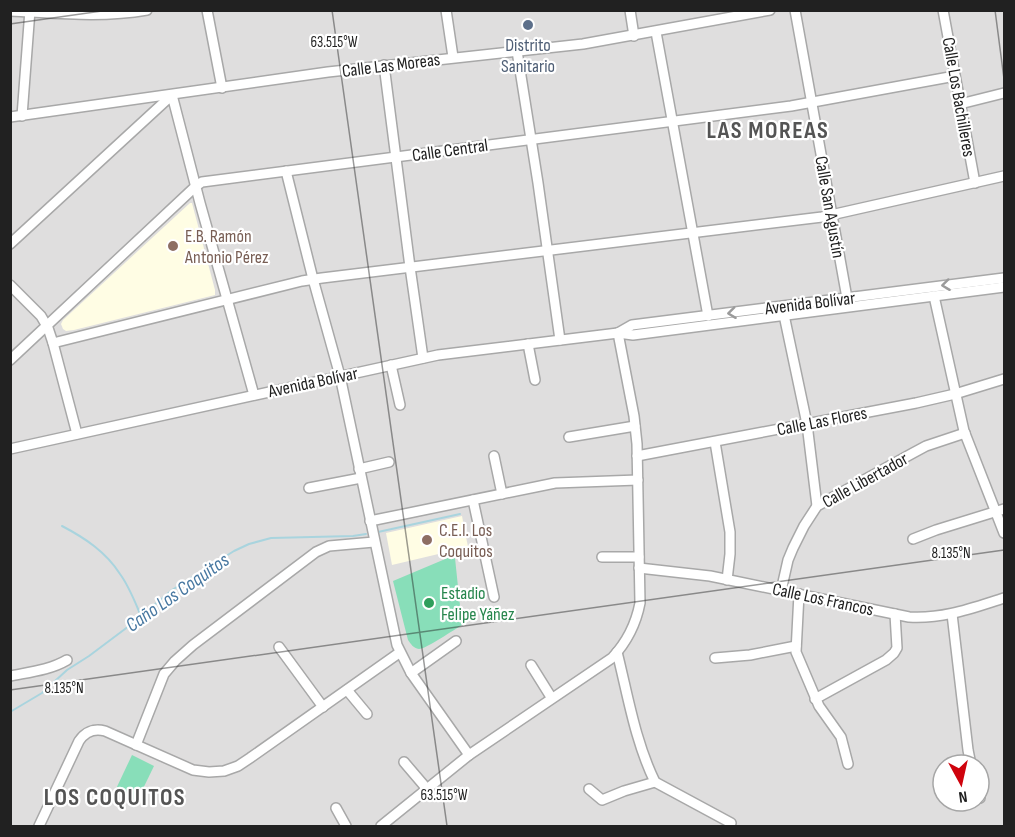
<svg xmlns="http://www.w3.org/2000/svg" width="1015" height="837" viewBox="0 0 1015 837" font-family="'Sofia Sans Condensed',sans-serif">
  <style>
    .residential { fill: #dfdede; fill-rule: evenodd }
    .education { fill: #fffde4 }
    .pitch { fill: #88deb9 }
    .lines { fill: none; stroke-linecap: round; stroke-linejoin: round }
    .stream { stroke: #a9d4de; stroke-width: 2 }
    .minor-casing { stroke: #a8a8a8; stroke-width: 12 }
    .minor { stroke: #fff; stroke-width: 9 }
    .oneway { stroke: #9b9b9b }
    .ticks { fill: none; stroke: #212121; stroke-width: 1.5; stroke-opacity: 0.45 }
    .service-dot { fill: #5c6f8a; stroke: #fff; stroke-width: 2 }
    .education-dot { fill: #8d6e63; stroke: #fff; stroke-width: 2 }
    .leisure-dot { fill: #2e9e5b; stroke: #fff; stroke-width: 2 }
    .labels { text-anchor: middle; stroke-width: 4.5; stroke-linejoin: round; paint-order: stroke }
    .service-label { font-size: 18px; fill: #4e5e75; stroke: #fff }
    .street-label { font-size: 18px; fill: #212121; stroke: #fff }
    .education-label { font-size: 18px; fill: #785e54; stroke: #fff; text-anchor: start }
    .leisure-label { font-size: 18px; fill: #27864d; stroke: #fff; text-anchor: start }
    .water-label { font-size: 20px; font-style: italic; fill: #4878a1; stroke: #fff }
    .district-label { font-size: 24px; font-weight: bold; letter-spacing: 1.5px; fill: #545454; stroke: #fff }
    .ticks-label { font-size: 15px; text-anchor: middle; fill: #212121; stroke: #fff; stroke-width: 4.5; stroke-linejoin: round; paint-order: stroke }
  </style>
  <rect width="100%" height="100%" fill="#f1eee8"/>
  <path class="residential" d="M10 11H1004V826H11ZM943 765H979V801H943Z"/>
  <g class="education">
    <polygon points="190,203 192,203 215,290 215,295 74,330 66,331 63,329 61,324 63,320"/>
    <polygon points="462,516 468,547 392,565 386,533"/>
  </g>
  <g class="pitch">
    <path d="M450 557H453L455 558 462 625C455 629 426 649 419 649 413 648 411 644 408 640L393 581Z"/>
    <polygon points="132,755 154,766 137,801 115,791"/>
  </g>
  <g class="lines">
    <g class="stream">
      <path d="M62 526C85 538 106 552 120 574 129 586 135 602 141 616"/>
      <polyline points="378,532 460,514"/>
      <polyline points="10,712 42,693 67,670 89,656 133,623 172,590 234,551 249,544 271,538 353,536 366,534"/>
    </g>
    <g class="minor-casing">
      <g id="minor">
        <polyline points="207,10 222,88"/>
        <polyline points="446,10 453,57"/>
        <polyline points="630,10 634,36"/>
        <polyline points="795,10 847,298"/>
        <polyline points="943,10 975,183"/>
        <path d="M10 11C56 13 101 18 147 10"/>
        <polyline points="656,32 708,316"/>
        <polyline points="517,51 538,183 560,340"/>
        <polyline points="384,65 410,267 423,358"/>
        <polyline points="960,104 1004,93"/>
        <polyline points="22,116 30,10"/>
        <polyline points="10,117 328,72 583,44 770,10"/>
        <polyline points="286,171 313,279 340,376 397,645 411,673 469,755"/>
        <polyline points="10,244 172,95 200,203 254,395"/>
        <polyline points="10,285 41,316 48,328 53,343 77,434"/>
        <polyline points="934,296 964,431 1004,533"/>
        <polyline points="784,315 807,424 817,506"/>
        <polyline points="618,333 632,325 1004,278"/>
        <polyline points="53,343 302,281 322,278 822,217 1004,176"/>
        <polyline points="528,344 535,380"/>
        <polyline points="10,360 196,186 202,182 791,106 955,76"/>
        <polyline points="391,365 400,405"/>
        <polyline points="569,437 635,426"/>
        <polyline points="715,442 730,532 730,554 727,580"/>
        <polyline points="10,449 438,355 618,333 633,335 1004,287"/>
        <polyline points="494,456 502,494"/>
        <polyline points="637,456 916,403 955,394 1004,379"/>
        <polyline points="359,469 389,462"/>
        <polyline points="309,488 361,478"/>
        <polyline points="473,500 494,597"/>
        <polyline points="370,521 555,483 638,480"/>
        <polyline points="913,539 936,530 1004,509"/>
        <polyline points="602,557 639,557"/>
        <path d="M639 568 710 576 909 617C944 619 972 608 1004 598"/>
        <polyline points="781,591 788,560 793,548 804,526 817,506 913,453 926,446 965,433"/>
        <polyline points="799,594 796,652 819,706 841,737 848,764"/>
        <polyline points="952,614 968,750 971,765"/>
        <polyline points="279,647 323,707"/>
        <path d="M617 652C628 696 635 741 655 782L731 823"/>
        <polyline points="715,658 750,655 796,646"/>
        <polyline points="531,665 551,697"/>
        <polyline points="411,673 456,641"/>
        <path d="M10 676C30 672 50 670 67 660"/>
        <polyline points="347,690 367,714"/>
        <polyline points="815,699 886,660 894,653 897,648 895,614"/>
        <polyline points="136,745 164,674 175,661 193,645 316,552 329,546 374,542"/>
        <polyline points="404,762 427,789"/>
        <polyline points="589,789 602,800 624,791 655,782"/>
        <polyline points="979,795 980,798"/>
        <polyline points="336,808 346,826"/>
        <path d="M39 826 79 741C85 732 94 728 105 731L193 770 209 772 224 771 238 766 250 758 399 653"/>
        <path d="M381 826 469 755 612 658C626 643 636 624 640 603L637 444 634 416 618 333"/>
      </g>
    </g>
    <use href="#minor" class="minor"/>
  </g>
  <defs><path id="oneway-chevron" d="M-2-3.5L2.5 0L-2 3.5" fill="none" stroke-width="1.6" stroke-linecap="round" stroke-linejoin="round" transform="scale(1.5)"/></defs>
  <g class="oneway">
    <use href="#oneway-chevron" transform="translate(946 285) rotate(173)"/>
    <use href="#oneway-chevron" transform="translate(732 313) rotate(173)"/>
  </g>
  <path class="ticks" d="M332 10 447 826M995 10 1004 79M10 24 109 10M10 690 1004 550"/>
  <circle class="service-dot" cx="528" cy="25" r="6"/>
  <g class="education-dot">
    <circle cx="173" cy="246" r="6"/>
    <circle cx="427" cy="540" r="6"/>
  </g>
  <circle class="leisure-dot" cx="429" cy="603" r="6"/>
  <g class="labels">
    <g class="service-label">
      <text x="528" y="51">Distrito<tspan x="528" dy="21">Sanitario</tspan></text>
    </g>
    <g class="street-label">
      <text transform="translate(391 65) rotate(-7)" y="6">Calle Las Moreas</text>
      <text transform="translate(959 97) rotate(80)" y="6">Calle Los Bachilleres</text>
      <text transform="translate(450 150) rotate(-8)" y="6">Calle Central</text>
      <text transform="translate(830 207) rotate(80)" y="6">Calle San Agustín</text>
      <text transform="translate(810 303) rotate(-7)" y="6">Avenida Bolívar</text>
      <text transform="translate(313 382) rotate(-12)" y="6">Avenida Bolívar</text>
      <text transform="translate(822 421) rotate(-11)" y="6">Calle Las Flores</text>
      <text transform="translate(865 480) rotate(-29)" y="6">Calle Libertador</text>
      <text transform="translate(823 599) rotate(12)" y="6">Calle Los Francos</text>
    </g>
    <g class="education-label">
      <text x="185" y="242">E.B. Ramón<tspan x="185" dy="21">Antonio Pérez</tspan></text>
      <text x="439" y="536">C.E.I. Los<tspan x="439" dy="21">Coquitos</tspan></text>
    </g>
    <g class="leisure-label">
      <text x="441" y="599">Estadio<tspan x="441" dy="21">Felipe Yáñez</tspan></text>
    </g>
    <g class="water-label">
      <text transform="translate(177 592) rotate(-35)" y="7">Caño Los Coquitos</text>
    </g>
    <g class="district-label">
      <text x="768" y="138">LAS MOREAS</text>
      <text x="115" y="805">LOS COQUITOS</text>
    </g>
  </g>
  <g class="ticks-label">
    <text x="334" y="47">63.515°W</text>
    <text x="951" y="558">8.135°N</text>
    <text x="64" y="693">8.135°N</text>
    <text x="444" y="800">63.515°W</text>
  </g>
  <rect width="1015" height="837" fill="none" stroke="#212121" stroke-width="24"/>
  <g transform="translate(961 783) rotate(172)"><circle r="28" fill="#ffffff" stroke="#a6a6a6" stroke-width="1.5"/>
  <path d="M0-4.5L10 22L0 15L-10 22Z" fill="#cf030d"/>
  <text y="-9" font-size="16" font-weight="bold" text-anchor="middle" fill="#212121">N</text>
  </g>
</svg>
